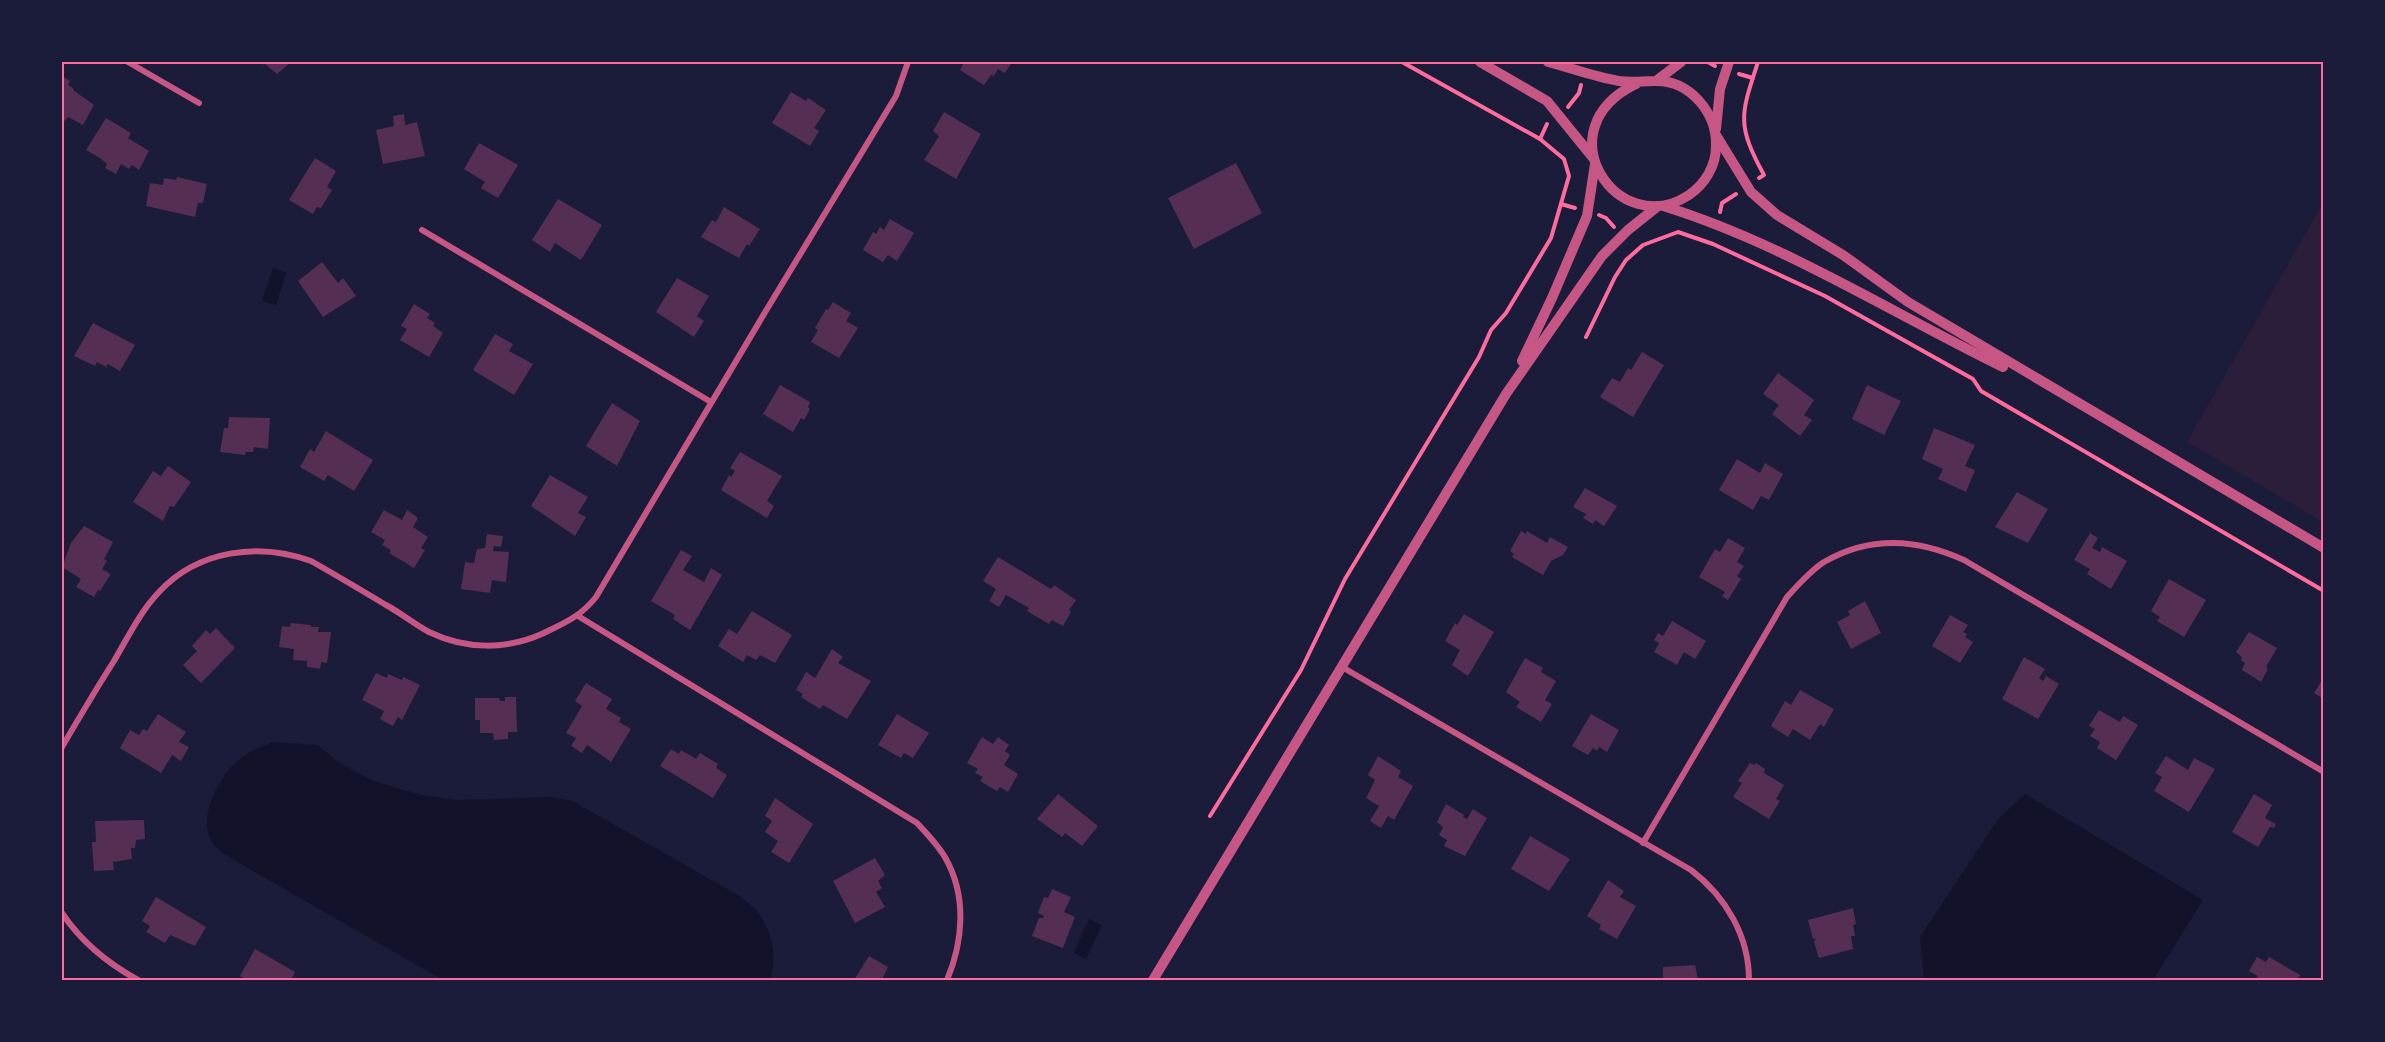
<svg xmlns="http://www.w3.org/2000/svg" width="2385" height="1042" viewBox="0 0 2385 1042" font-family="'Sofia Sans Condensed',sans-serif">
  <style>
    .green { fill: #2a1e3b }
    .water { fill: #12122b }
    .building { fill: #542f53 }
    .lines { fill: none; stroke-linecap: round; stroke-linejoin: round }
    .path { stroke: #ff6b9d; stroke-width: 4 }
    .minor { stroke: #c65784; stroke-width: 6 }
    .tertiary { stroke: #c65784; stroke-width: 10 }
    .neatline { fill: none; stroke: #ff6b9d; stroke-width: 2 }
  </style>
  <rect width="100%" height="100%" fill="#1b1b3a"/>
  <polygon class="green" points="2323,203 2324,522 2323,522 2187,442"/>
  <g class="water">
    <polygon points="273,268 286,273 276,305 262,301"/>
    <path d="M273 742 317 745 340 763 371 780 421 795 456 800 551 797 572 801C616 826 660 850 704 876 720 885 741 895 754 908 772 927 778 956 770 980H443L234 860C226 855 217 850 212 842 197 818 219 775 240 759 250 751 261 747 273 742Z"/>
    <polygon points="2025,794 2203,900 2153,980 1924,980 1920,937 1999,818"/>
    <polygon points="1089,919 1102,925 1086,959 1074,953"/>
  </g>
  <g class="building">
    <polygon points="258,62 291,62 277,74 264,63 263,65"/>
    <polygon points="964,62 1012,62 1005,73 998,69 994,76 991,75 984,85 960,70"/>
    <polygon points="62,76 70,81 68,85 73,88 73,90 94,105 83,125 68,117 65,121 62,119"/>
    <polygon points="791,92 806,101 808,98 826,110 814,128 819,131 810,146 772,123"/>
    <polygon points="944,112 981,134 956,179 924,160 939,136 933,131"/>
    <polygon points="404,114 405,125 417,122 425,156 383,164 376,130 394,126 393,116"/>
    <polygon points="106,118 131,133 128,138 149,151 139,170 132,165 129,169 121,164 116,174 105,168 107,164 100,158 86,150"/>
    <polygon points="479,143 518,165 498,198 481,188 485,182 464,169"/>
    <polygon points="315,158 336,171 327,187 332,190 321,208 317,207 313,214 289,200"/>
    <polygon points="1236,163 1262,213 1194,249 1168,198"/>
    <polygon points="177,177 207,184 203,203 198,203 195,217 146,206 150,183 163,185 164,178 176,180"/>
    <polygon points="558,199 602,225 581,260 555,243 550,252 532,240"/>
    <polygon points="724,207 760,229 749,246 747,244 739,258 701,237 712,220 716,222"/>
    <polygon points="890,219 914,233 897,261 888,255 883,262 863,250 873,232 876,234 880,227 884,230"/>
    <polygon points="322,262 338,283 343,278 356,296 323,317 298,281"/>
    <polygon points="677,278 709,296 697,316 704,321 694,337 656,312"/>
    <polygon points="833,302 851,313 846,321 858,328 839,358 811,342 818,330 815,328 826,309 828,310"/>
    <polygon points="414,304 430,314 427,318 435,323 433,326 443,333 429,357 400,340 407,329 401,326"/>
    <polygon points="93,323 135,345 120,371 108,364 106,367 97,362 95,366 74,356"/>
    <polygon points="495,334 513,344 509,351 533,364 514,395 473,370"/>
    <polygon points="1642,352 1664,365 1633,417 1600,397 1612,378 1620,382 1628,368 1631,370"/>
    <polygon points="1778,373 1814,400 1804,415 1812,420 1800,436 1772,414 1779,405 1763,394"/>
    <polygon points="780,385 810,402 808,407 810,409 804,420 801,418 793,432 763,414"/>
    <polygon points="1867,385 1901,401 1884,435 1852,419"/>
    <polygon points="612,403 640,421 617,466 586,446"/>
    <polygon points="229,417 270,418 268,449 254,447 253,452 246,452 245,455 220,452 224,428 228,428"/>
    <polygon points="1934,428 1975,445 1965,466 1975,470 1966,492 1938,479 1943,469 1922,459"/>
    <polygon points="326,431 373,460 354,491 328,475 324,481 300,467 310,449 314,452"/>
    <polygon points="740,452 782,476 767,501 774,506 767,518 721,490 729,475 731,477 735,471 730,468"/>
    <polygon points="1737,459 1760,473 1765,463 1783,474 1769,500 1761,496 1753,510 1719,490"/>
    <polygon points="168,466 191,482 174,507 170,506 163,521 133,502 153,471 161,476"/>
    <polygon points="550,475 588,497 578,513 586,517 575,536 531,506"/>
    <polygon points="1585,488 1617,506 1604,526 1595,520 1593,524 1583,518 1586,514 1573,507"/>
    <polygon points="2017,492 2048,509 2028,543 1995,527"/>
    <polygon points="384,510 402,520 407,510 418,518 413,527 428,537 421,548 425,550 414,568 389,553 391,550 382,545 385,540 371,532"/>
    <polygon points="84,526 113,542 104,559 107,561 102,569 111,574 100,591 98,590 94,597 76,587 81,579 62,567 71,543"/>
    <polygon points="1521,531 1526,534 1527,531 1547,543 1550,537 1568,547 1563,555 1551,561 1543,575 1512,557 1514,554 1510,551"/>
    <polygon points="2090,533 2098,538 2092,548 2100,552 2102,547 2127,561 2111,589 2087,574 2090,569 2074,560"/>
    <polygon points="487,534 503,536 501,547 494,546 493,551 509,552 506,582 492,580 490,593 461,589 465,562 474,563 477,549 485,548"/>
    <polygon points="1728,538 1745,548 1737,562 1744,566 1737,576 1741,579 1728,600 1722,596 1725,592 1699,577 1715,549 1720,552"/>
    <polygon points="681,550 692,556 683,570 704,582 711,568 722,575 690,630 673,619 675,615 651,601"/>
    <polygon points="998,557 1051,589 1054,585 1076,600 1069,610 1071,612 1063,626 1052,620 1049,624 1027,611 1029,608 1006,595 999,607 989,601 996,589 983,581"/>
    <polygon points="2169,579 2206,600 2184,637 2157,621 2160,617 2151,611"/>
    <polygon points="1865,601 1881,633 1851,649 1837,622 1850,615 1848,611"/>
    <polygon points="752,611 792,635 775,663 760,655 756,660 747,655 743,662 718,646 729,629 737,634"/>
    <polygon points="1464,614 1494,632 1468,676 1452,665 1460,650 1445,641 1455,623 1457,625"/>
    <polygon points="1950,615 1968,625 1963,632 1967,634 1965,637 1973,642 1960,663 1932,646"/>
    <polygon points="1672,621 1706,641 1695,659 1684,652 1677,665 1654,652 1659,643 1654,640 1658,633 1663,636"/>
    <polygon points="291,623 311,625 311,627 319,627 318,632 331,632 327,663 321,662 320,669 307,667 307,661 293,660 294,649 279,647 282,626 290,627"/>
    <polygon points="216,628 235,648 201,683 183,665 197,651 192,646 206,630 210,634"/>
    <polygon points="2249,632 2277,648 2266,667 2268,669 2261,682 2242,670 2245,663 2241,660 2242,657 2236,652"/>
    <polygon points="832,649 843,657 838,663 871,681 847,719 823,705 820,709 801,697 803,694 796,690 806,672 815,678"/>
    <polygon points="2024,657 2045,669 2039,678 2043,681 2046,676 2059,684 2038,719 2002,699"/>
    <polygon points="1525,658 1543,668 1541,672 1556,681 1545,700 1552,704 1541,722 1516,707 1520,702 1506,692"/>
    <polygon points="376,673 387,678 388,674 402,680 403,677 420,685 402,720 398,717 393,726 380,719 384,711 362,700"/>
    <polygon points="2324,677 2324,699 2314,693"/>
    <polygon points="586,683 612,699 606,709 621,718 619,722 631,729 611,762 587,745 582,753 571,746 576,738 566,733 582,706 575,701"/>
    <polygon points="1800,690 1834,709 1824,727 1820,724 1810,740 1793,729 1788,737 1771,726 1785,701 1791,705"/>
    <polygon points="505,697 516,697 517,732 508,732 508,739 494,740 493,733 480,733 480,720 475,720 475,698 499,698 500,701 505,701"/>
    <polygon points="2099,710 2120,722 2123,716 2138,725 2116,760 2097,748 2100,742 2090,736 2095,729 2089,726"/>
    <polygon points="158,714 186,732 179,742 189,747 181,761 172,755 161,773 120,748 130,730 139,735 143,729 147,731"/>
    <polygon points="897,714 929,733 913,758 904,753 901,758 878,745"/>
    <polygon points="1591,714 1619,730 1607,752 1599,747 1597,751 1593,748 1588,755 1572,746"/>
    <polygon points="982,737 993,744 998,737 1009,745 1005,751 1010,755 1004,765 1018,774 1008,792 1000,787 997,791 980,781 983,777 975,773 978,769 967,763"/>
    <polygon points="671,749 679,754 681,750 696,759 700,753 718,764 716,768 727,775 713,798 660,766"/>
    <polygon points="1378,756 1401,771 1398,777 1413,786 1394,820 1388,816 1381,828 1370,821 1379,806 1366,798 1375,780 1368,775"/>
    <polygon points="2166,756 2188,770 2194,758 2215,769 2189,812 2154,791 2162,777 2155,773"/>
    <polygon points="1750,763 1754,765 1756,763 1765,769 1764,773 1784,785 1776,799 1780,801 1769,819 1733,797 1742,783 1738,781"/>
    <polygon points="1058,794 1098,826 1082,846 1065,833 1062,837 1037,819"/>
    <polygon points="2254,794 2272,805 2265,818 2276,824 2274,828 2270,827 2258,847 2232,832"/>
    <polygon points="775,798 813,824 789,863 771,852 778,841 765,832 772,821 765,816"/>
    <polygon points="1446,804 1464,815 1463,817 1467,819 1473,809 1487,818 1465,856 1444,846 1447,840 1439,835 1443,827 1437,822"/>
    <polygon points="144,820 145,839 136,840 135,848 131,848 132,859 113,862 114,870 94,871 92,842 96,842 95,821"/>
    <polygon points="1530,836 1570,859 1549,891 1511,869"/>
    <polygon points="875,858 885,875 878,881 882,888 876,892 885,907 855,923 833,881"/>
    <polygon points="1608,880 1624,891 1620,897 1636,906 1617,939 1599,929 1601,925 1587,916"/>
    <polygon points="1052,889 1071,897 1064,912 1075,917 1063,948 1032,936 1039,918 1043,918 1044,916 1038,913 1044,897 1048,898"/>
    <polygon points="156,897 206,927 195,946 170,935 165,943 146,932 150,926 142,921"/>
    <polygon points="1853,908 1856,924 1853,925 1855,936 1851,936 1853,949 1819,958 1814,942 1816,938 1813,939 1808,920"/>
    <polygon points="255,949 295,972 291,980 247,980 240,976"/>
    <polygon points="869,956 888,967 883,977 884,980 854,980"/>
    <polygon points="2257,957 2266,962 2269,957 2300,975 2297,980 2255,980 2258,976 2249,971"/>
    <polygon points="1695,965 1698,980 1663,980 1663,967"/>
  </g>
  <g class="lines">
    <g class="path">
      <polyline points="1708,62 1715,66"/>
      <path d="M1758 62C1741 114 1736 124 1764 175L1759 178"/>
      <polyline points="1739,74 1753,78"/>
      <polyline points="1568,107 1579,93 1581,85"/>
      <polyline points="1540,139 1547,124"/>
      <polyline points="1561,204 1575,208"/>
      <polyline points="1720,212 1722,203 1736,194"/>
      <polyline points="1599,215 1606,218 1614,227"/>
      <polyline points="1586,337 1615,277 1626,260 1643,245 1678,232 1713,244 1825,296 1973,379 1981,391 2324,591"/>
      <polyline points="1210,816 1301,670 1345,579 1479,357 1491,330 1506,313 1551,238 1569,176 1564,159 1540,139 1402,62"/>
    </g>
    <g class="minor">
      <polyline points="128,62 199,103"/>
      <polyline points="422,230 711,402"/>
      <path d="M578 616 917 823C927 834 939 846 946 859 967 897 963 942 947 980"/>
      <path d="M1342 667 1691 870C1726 897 1749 936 1749 980"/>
      <path d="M62 747C79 718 96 689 114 661 128 637 140 612 159 592 198 550 259 542 311 561 336 575 361 590 386 605 401 613 414 624 429 632 466 650 507 650 544 633 565 623 581 616 596 597L764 314 896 96 908 62"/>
      <path d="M1643 843 1787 597C1798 585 1810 571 1824 562 1871 535 1917 539 1964 560L2324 772"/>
      <path d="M62 913C82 943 107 963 138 980"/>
    </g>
    <g class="tertiary">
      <polyline points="1480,62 1547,101 1594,159"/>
      <path d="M1548 62C1571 68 1595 77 1619 81 1634 83 1640 81 1655 81 1690 80 1717 113 1716 146 1716 166 1705 184 1689 195 1618 242 1542 129 1636 84"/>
      <polyline points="1656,81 1681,62"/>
      <polyline points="1716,129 1720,89 1729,62"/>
      <polyline points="1716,135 1751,192 1777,215 1843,255 1908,302 2324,548"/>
      <path d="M1663 206C1783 243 1890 312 2003 367"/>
      <polyline points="1522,361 1552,298 1587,216 1595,164"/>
      <polyline points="1153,980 1506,394 1602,256 1628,230 1658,206"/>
    </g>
  </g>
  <rect width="2385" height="1042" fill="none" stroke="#1b1b3a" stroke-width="126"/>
  <rect x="63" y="63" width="2259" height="916" class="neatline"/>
</svg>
